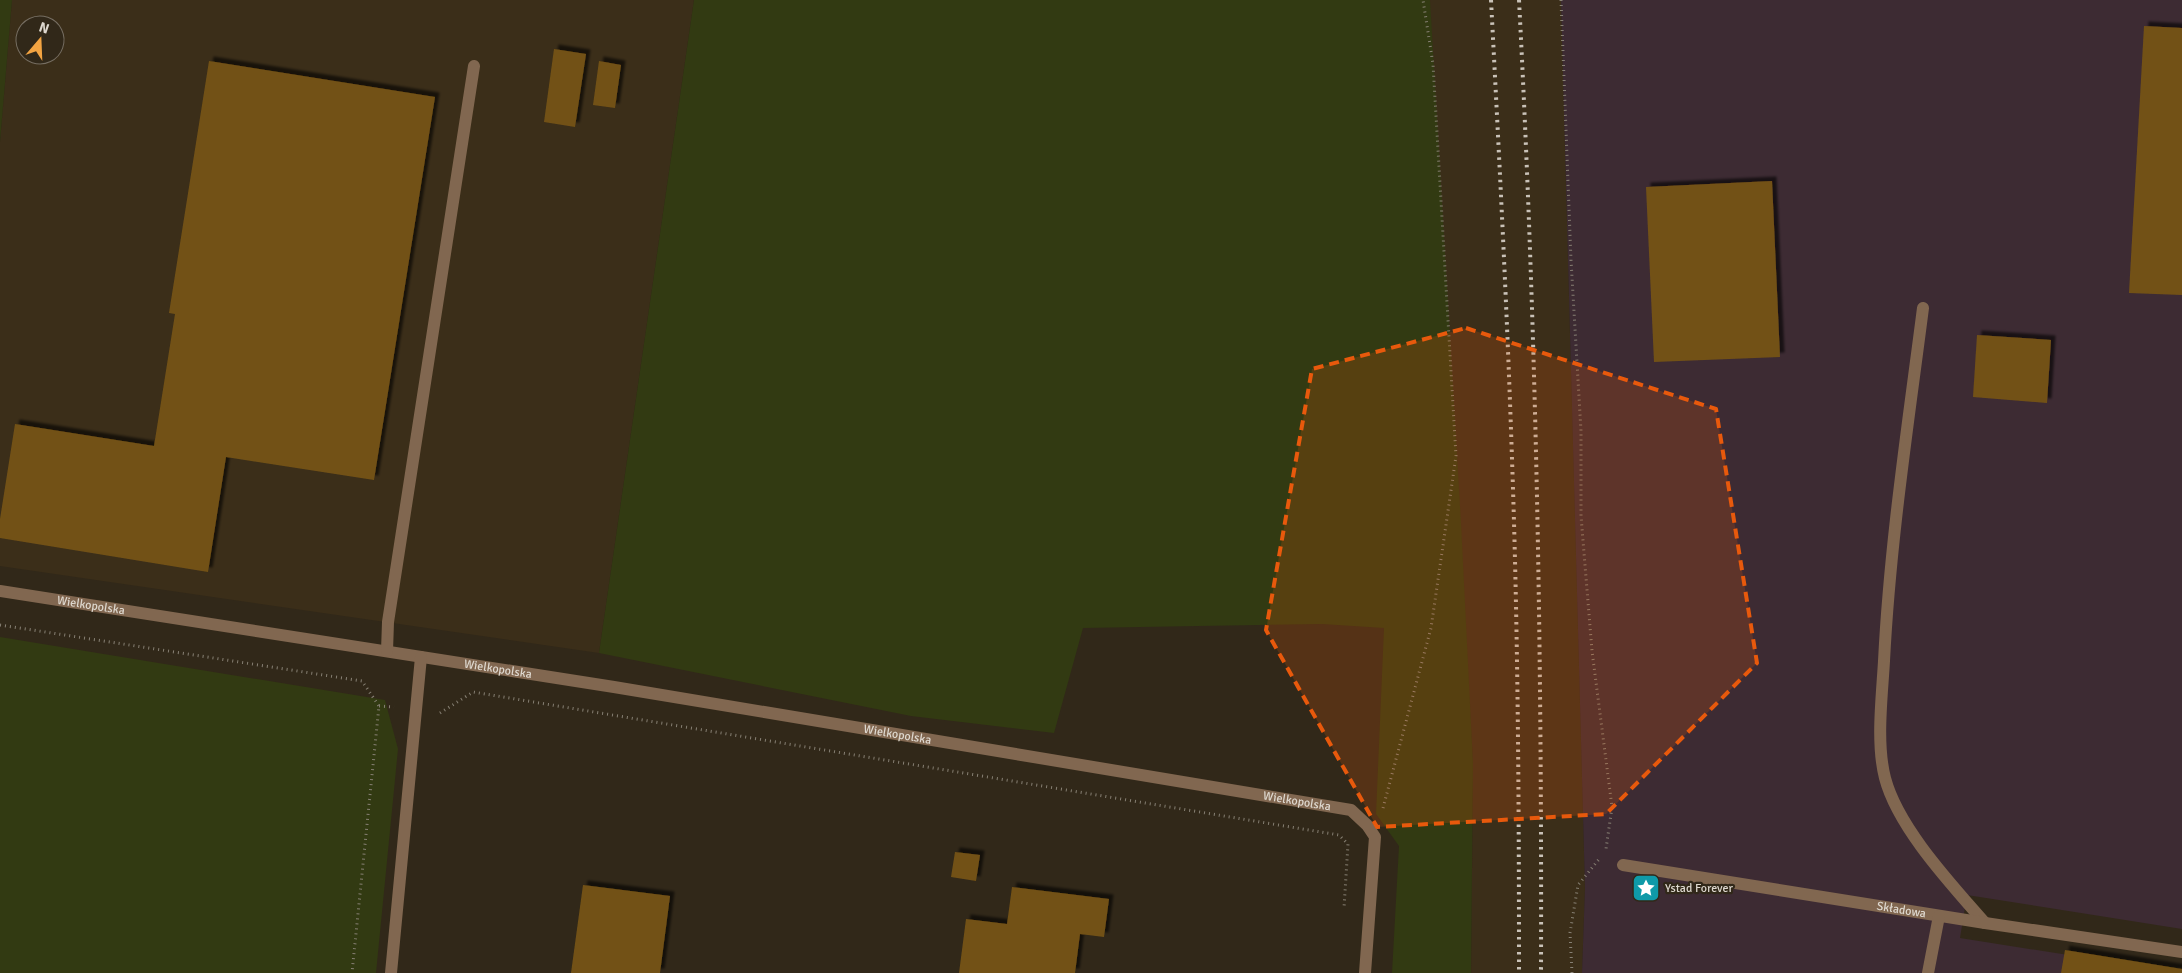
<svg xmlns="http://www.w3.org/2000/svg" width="2182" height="973" viewBox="0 0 2182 973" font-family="Signika,sans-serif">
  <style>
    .built { fill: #3b2e19; fill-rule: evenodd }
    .industrial { fill: #3d2b33 }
    .green { fill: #323a12 }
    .building { fill: #725116; filter: url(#shadow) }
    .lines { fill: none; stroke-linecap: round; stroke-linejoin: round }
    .path { stroke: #878074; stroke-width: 3; stroke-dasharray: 1 4; stroke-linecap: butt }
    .minor { stroke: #816750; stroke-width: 12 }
    .rail { stroke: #c9c2b8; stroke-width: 4; stroke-dasharray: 2.5 5; stroke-linecap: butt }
    .marked { fill: #e8590c; fill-opacity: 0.2; stroke: #e8590c; stroke-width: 4; stroke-dasharray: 10 6; stroke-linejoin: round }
    .labels { text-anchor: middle; stroke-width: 4.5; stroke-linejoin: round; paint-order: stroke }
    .street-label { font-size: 12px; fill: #ded8cf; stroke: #312819 }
    .poi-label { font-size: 12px; fill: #ded8cf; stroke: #312819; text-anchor: start }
  </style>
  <defs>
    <filter id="shadow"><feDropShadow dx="4.5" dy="-4.5" stdDeviation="1" flood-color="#0009"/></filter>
  </defs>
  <rect width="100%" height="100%" fill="#312819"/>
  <g class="built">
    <path d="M12 0H694L599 653 0 566V142ZM25 25H55V55H25Z"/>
    <polygon points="1429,0 1561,0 1585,888 1582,973 1471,973 1473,764"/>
  </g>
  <polygon class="industrial" points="1561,0 2182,0 2182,929 1967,895 1960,938 2182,973 1582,973 1585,888"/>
  <g class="green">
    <polygon points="0,0 12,0 0,142"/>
    <polygon points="694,0 1430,0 1461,523 1473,764 1471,973 1392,973 1399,846 1376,814 1384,628 1322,624 1083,628 1054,733 911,716 599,653"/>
    <polygon points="0,637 385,700 398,749 376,973 0,973"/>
  </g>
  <g class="building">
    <polygon points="2144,26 2182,28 2182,295 2129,293"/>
    <polygon points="554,49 586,54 575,127 544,122"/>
    <polygon points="209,61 435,97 374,480 226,457 208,572 0,538 0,519 15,424 154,446 175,314 169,313"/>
    <polygon points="599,61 621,65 615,108 593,105"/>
    <polygon points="1772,181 1780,357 1654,362 1646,187"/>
    <polygon points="1977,335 2051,340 2047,403 1973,397"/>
    <polygon points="955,852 980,855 976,881 951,877"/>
    <polygon points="583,885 670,896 660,973 571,973"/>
    <polygon points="1012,887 1109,899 1104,937 1080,934 1075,973 959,973 966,919 1007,924"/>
    <polygon points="2065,950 2182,969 2182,973 2061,973"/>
  </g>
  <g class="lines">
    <g class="path">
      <polyline points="1561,0 1571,260 1581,431 1581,516 1592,651 1612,807 1606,849"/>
      <polyline points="0,625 362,681 379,706 352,973"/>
      <polyline points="379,706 394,707"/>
      <polyline points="440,713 473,692 1339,835 1348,844 1344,908"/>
      <polyline points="1383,808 1431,628 1456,456 1433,64 1423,0"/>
      <polyline points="1572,973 1570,933 1578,885 1600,858"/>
    </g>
    <g class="minor">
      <path d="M1923 308C1908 425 1890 542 1884 661 1882 697 1876 743 1885 778 1898 828 1952 885 1985 923"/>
      <path id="s1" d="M0 591 614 687 1351 810 1367 825 1375 837 1365 973"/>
      <polyline points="387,651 388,622 474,66"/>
      <path id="s2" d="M1623 865 1985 923 2182 952"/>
      <polyline points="391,973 421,657"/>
      <polyline points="1928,973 1939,916"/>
    </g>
    <g class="rail">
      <path d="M1491 0C1499 153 1507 306 1512 459 1518 630 1519 802 1519 973"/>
      <path d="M1519 0C1536 324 1542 648 1541 973"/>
    </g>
  </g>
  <path class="marked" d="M1466 328 1716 409 1757 663 1606 814 1377 827 1266 630 1312 369Z"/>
  <defs>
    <g id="sight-square" transform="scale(1.4375)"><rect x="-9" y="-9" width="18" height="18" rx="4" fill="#0f9aa8" stroke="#312819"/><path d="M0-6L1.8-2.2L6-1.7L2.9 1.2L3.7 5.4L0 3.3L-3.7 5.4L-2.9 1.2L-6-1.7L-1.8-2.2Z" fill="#fff"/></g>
  </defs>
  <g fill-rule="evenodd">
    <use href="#sight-square" x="1646" y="888"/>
  </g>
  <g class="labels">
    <g class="street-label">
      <text dy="4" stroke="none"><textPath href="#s1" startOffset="92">Wielkopolska</textPath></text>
      <text dy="4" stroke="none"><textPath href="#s1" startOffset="504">Wielkopolska</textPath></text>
      <text dy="4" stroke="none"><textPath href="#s1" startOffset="909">Wielkopolska</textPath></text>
      <text dy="4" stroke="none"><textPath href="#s1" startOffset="1314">Wielkopolska</textPath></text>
      <text dy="4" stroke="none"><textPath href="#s2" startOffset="282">Składowa</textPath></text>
    </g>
    <g class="poi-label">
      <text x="1665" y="892">Ystad Forever</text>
    </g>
  </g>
  <g transform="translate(40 40) rotate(19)"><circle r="24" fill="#312819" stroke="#766e62"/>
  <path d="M0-4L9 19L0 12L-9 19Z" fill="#f3a442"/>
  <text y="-8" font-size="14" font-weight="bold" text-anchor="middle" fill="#ded8cf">N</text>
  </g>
</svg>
